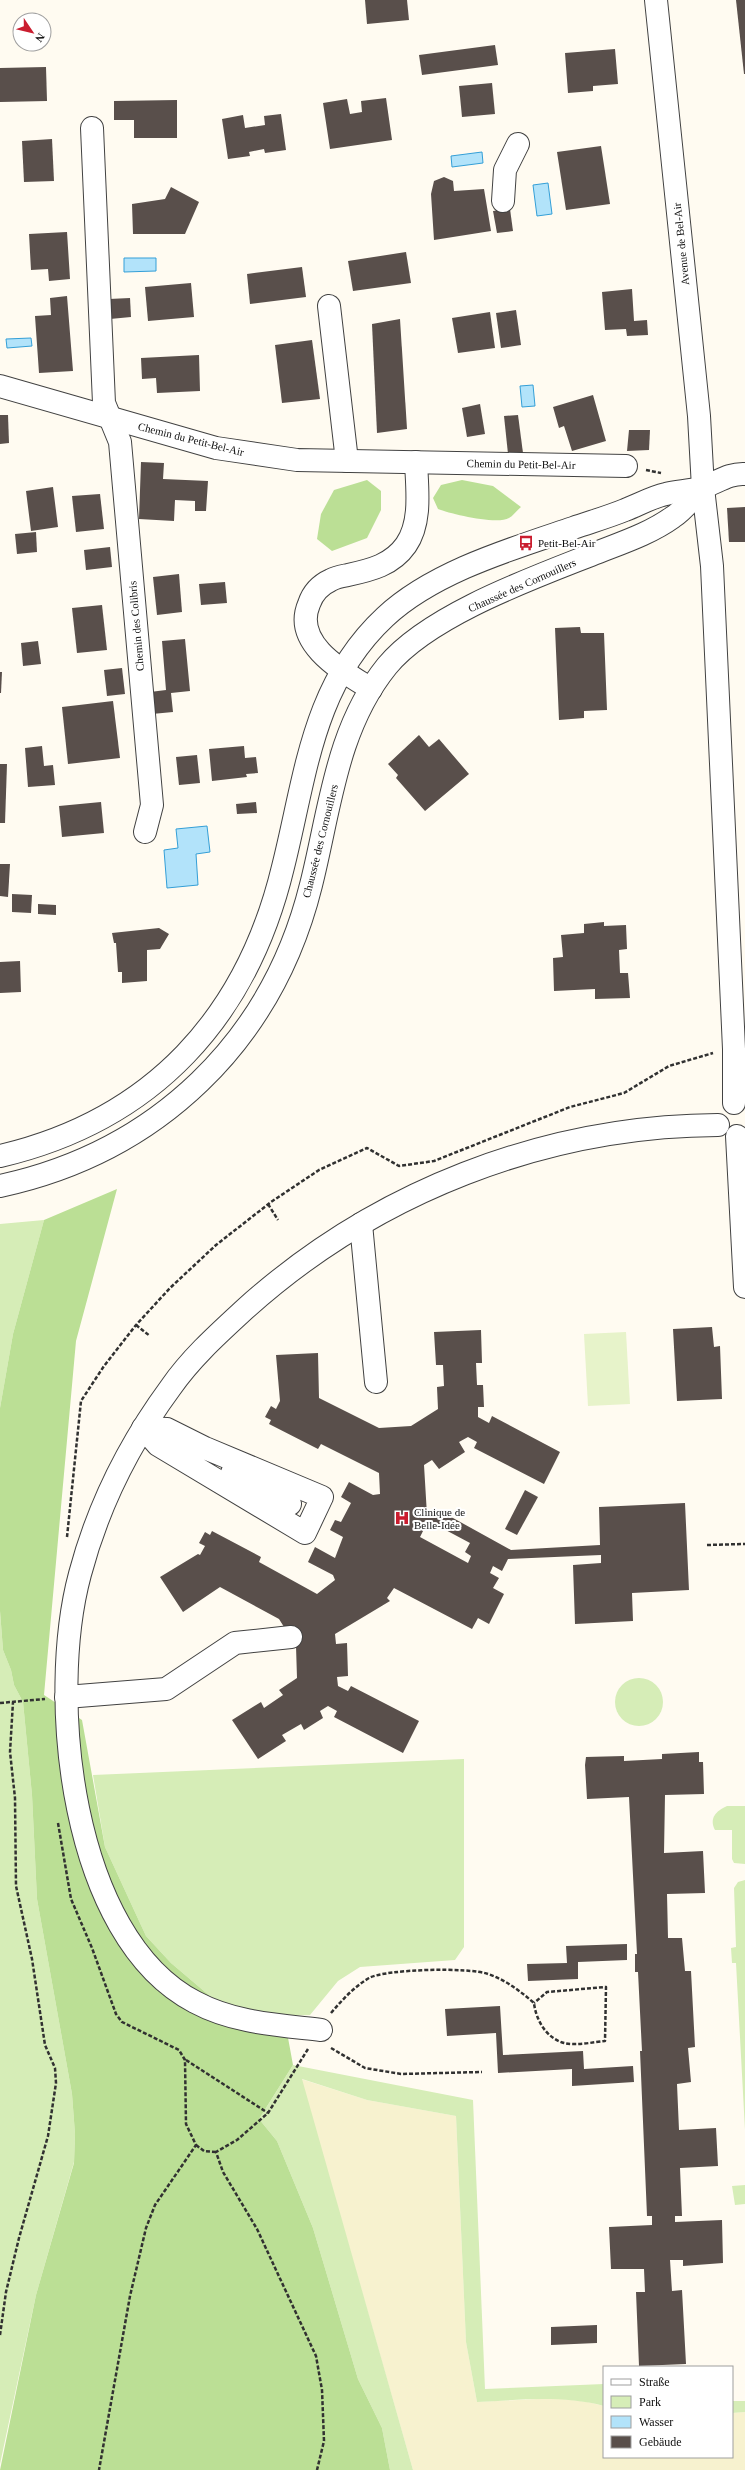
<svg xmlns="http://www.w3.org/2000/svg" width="745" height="2470" viewBox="0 0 745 2470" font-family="'Times New Roman',serif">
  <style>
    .farmland { fill: #f7f2cf }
    .green { fill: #d6edb7 }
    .forest { fill: #bbdf95 }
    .pitch { fill: #e7f3ca }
    .water { fill: #b2e3fa; stroke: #349fd7 }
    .building { fill: #594f4b; fill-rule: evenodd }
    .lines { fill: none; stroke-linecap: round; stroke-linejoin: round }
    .minor-casing { stroke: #424242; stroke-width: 24 }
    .path { stroke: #313131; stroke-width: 2.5; stroke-dasharray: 4 2; stroke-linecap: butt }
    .minor { stroke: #fff; stroke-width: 22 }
    .labels { text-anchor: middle; stroke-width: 4; stroke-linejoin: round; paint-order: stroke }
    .street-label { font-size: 11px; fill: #0f0f0f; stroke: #fff }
    .poi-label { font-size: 11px; fill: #0f0f0f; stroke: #fff; text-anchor: start }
  </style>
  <rect width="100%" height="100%" fill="#fffbf1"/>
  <polygon class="farmland" points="301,2079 367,2100 456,2116 466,2342 477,2402 556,2398 588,2402 604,2406 604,2457 732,2457 732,2413 745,2412 745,2470 413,2470"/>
  <g class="green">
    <polygon points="44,1220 13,1334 0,1408 0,1224"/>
    <polygon points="0,1611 3,1650 11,1670 14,1685 23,1702 32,1795 37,1899 72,2094 75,2134 74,2162 36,2295 0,2464"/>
    <circle cx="639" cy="1702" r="24"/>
    <polygon points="464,1759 464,1947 455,1960 360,1967 338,1981 310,2015 284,2016 238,2008 211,1997 171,1963 146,1936 105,1847 93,1775"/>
    <path d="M727 1806H745V1864L734 1863 732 1859V1830H715C709 1818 716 1811 727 1806Z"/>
    <polygon points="745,1880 745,2130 736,1963 732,1963 731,1948 736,1947 734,1888 738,1882"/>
    <path d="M293 2065 473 2100 485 2389 604 2384V2406C562 2395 520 2400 477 2402L466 2342 456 2116 367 2100 302 2079 413 2470H390L382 2428 358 2379 313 2228 277 2141 259 2119Z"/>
    <polygon points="745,2185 745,2204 735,2205 732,2186"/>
    <polygon points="732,2401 745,2401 745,2412 732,2413"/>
  </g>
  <g class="forest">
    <polygon points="367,480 381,491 381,510 367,538 332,551 317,539 321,514 334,490"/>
    <path d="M462 480 493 486 521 507C517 510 513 516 509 518 497 525 451 514 438 509L433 498 441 485Z"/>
    <polygon points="117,1189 76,1341 44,1695 82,1720 105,1847 146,1936 171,1963 211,1997 238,2008 284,2016 293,2065 259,2119 277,2141 313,2228 358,2379 382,2428 390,2470 0,2470 36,2295 74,2163 75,2134 72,2094 37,1899 32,1795 23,1702 14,1685 11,1670 3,1650 0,1611 0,1408 13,1334 44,1220"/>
  </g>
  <polygon class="pitch" points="626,1332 630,1404 588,1406 584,1334"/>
  <g class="water">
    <polygon points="482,152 483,163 452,167 451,156"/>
    <polygon points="548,183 552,214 537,216 533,185"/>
    <polygon points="156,258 156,271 124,272 124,258"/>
    <polygon points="31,338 32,346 7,348 6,339"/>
    <polygon points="533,385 535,406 522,407 520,386"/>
    <polygon points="207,826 210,852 196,854 198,885 167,888 164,850 178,848 176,829"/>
  </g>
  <g class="building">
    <polygon points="365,0 407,0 409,20 367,24"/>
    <polygon points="736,0 745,0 745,74 744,74"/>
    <polygon points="495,45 498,65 422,75 419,55"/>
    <polygon points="615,49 618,84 593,86 593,91 568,93 565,53"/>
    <polygon points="46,67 47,101 0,102 0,68"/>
    <polygon points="492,83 495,114 462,117 459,86"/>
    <polygon points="386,98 392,140 330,149 323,103 347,99 350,114 362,112 361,101"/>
    <polygon points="177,100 177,138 134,138 134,120 114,120 114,101"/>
    <polygon points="281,114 286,150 265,153 264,149 249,152 250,156 228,159 222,119 243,115 245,128 265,125 264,116"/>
    <polygon points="52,139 54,181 24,182 22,141"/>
    <polygon points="601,146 610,204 566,210 557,152"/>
    <polygon points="444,177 453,181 454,191 484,189 491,231 434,240 431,194 434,181"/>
    <polygon points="171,187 199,202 185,234 133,234 132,204 165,199"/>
    <polygon points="510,209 513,231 497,233 493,211"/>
    <polygon points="67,232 70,279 49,281 48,269 31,270 29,234"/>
    <polygon points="406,252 411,283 353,291 348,261"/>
    <polygon points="302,267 306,297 250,304 247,274"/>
    <polygon points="191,283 194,317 148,321 145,287"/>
    <polygon points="632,289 634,321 647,320 648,335 627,336 626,329 605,330 602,292"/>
    <polygon points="67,296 73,371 39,373 35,316 51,315 50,298"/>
    <polygon points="130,298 131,317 110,319 109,299"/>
    <polygon points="516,310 521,345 501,348 496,313"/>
    <polygon points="490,312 495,348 458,353 452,318"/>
    <polygon points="400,319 407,429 377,433 372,324"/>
    <polygon points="312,340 320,399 282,403 275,345"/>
    <polygon points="199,355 200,391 157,393 156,378 142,379 141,358"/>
    <polygon points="593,395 606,441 572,451 564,426 559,428 553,407"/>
    <polygon points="480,404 485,434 467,437 462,408"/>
    <polygon points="0,415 8,415 9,443 0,444"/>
    <polygon points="518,415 523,453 508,454 504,416"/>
    <polygon points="629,430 650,430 649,450 627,451"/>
    <polygon points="141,462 164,463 163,479 208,481 206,511 195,511 195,501 175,500 174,521 139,519"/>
    <polygon points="53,487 58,527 31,531 26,491"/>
    <polygon points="100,494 104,529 76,532 72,496"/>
    <polygon points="745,507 745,542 729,542 727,508"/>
    <polygon points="36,532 37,552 17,554 15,534"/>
    <polygon points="110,547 112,567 86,570 84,550"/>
    <polygon points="179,574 182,612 157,615 153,577"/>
    <polygon points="225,582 227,603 201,605 199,584"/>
    <polygon points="102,605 107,650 77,653 72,608"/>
    <polygon points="580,627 581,633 604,633 607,710 584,711 584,718 559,720 555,628"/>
    <polygon points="185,639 190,691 171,693 173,712 152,714 150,692 166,690 162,641"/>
    <polygon points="38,641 41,664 23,666 21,643"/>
    <polygon points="122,668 125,694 107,696 104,670"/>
    <polygon points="0,672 2,672 1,693 0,693"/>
    <polygon points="113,701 120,758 68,764 62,707"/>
    <polygon points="419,735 429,747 439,739 469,774 425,811 396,778 398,775 388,764"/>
    <polygon points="42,746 44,766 53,765 55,785 28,787 25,748"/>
    <polygon points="244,746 245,758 256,757 258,773 246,774 247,777 212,781 209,749"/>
    <polygon points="197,755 200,783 179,785 176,757"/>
    <polygon points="0,764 7,764 5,823 0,823"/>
    <polygon points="101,802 104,833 62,837 59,806"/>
    <polygon points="256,802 257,813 237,814 236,804"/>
    <polygon points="0,864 10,864 8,897 0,896"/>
    <polygon points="12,894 32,895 31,913 12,912"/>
    <polygon points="38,904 56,905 56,915 38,914"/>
    <polygon points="604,922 604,926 626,925 627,949 619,950 620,973 628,973 630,998 595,999 595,989 554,991 553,958 563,957 561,935 584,933 584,924"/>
    <polygon points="159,928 169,934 160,949 147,950 147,981 122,983 122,972 118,972 116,943 114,943 112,933"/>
    <polygon points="20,961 21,992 0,993 0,962"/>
    <polygon points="712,1327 714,1347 720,1346 722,1399 677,1401 673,1329"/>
    <path d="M481 1330 482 1363H476L477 1385H483L484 1407H478V1417L489 1423 492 1416 560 1452 544 1484 474 1448 477 1442 468 1437 459 1442 465 1452 439 1469 432 1460 424 1465 427 1515 442 1514 453 1518 511 1550 600 1545 599 1507 685 1503 689 1590 632 1593 633 1621 575 1624 573 1565 601 1563V1555L508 1559 502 1571 493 1566 490 1573 499 1578 493 1588 504 1594 489 1624 478 1618 472 1629 394 1588 387 1598 390 1601 335 1634 336 1644 347 1643 348 1676 337 1677 338 1686 348 1691 351 1686 419 1721 403 1753 334 1717 337 1711 328 1706 320 1711 323 1718 304 1730 301 1724 282 1735 286 1741 258 1759 232 1720 261 1702 264 1708 283 1695 279 1690 297 1678 296 1646 279 1619 220 1587 183 1612 160 1577 198 1554 200 1555 205 1546 199 1543 205 1532 210 1535 212 1531 261 1557 259 1562 317 1594 335 1580 333 1575 308 1562 315 1547 335 1558 343 1537 330 1530 335 1520 341 1522 351 1503 341 1497 349 1482 373 1495 380 1494 379 1473 321 1444 318 1449 269 1424 271 1420 265 1417 271 1406 276 1409 280 1401 276 1355 318 1353 319 1398 379 1428 411 1426 438 1409 437 1387 444 1386 443 1365H436L434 1332ZM425 1527H440L470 1543 465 1552 471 1556 468 1563 420 1537Z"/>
    <polygon points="525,1490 538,1497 517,1535 505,1529"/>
    <polygon points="699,1752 699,1762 703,1762 704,1794 665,1795 664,1853 703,1851 705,1893 667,1894 668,1938 682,1938 685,1971 691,1971 695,2047 688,2048 691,2082 677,2084 679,2130 716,2128 718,2166 680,2168 682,2216 675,2216 675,2222 722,2220 723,2263 683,2266 683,2260 670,2260 672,2291 682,2290 686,2364 639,2366 636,2292 645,2292 644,2269 611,2269 609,2227 652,2225 652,2216 647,2216 640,2051 642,2051 638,1972 635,1972 635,1954 637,1954 629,1797 587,1799 585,1765 586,1757 624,1756 624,1761 662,1759 662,1754"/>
    <polygon points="627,1944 627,1960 578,1962 578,1979 528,1981 527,1964 567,1963 566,1946"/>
    <polygon points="500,2006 503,2055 583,2051 584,2069 633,2066 634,2082 572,2086 572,2069 498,2073 496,2033 447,2036 445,2009"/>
    <polygon points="597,2325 597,2343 551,2345 551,2327"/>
  </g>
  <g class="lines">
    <g class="minor-casing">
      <g id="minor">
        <polyline points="656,0 699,416 703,488 712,566 734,1049 734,1103"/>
        <polyline points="92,128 104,403 120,442 152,805 145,832"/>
        <polyline points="503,201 505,170 518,144"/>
        <polyline points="329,306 347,461"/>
        <polyline points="0,386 216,448 297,460 626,466"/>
        <path d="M371 689C344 672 292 644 309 604 313 592 320 585 331 580 336 577 343 576 348 575 371 570 392 565 406 545 422 522 417 488 416 462"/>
        <polyline points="737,1136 745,1287"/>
        <path d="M0 1156C153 1120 247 1017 283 867 306 776 312 685 385 617 433 572 511 549 573 528 590 522 608 517 625 510 638 505 652 497 666 494 678 491 692 491 704 487 718 482 729 473 745 474"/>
        <path d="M0 1186C157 1152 272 1042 311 885 330 810 336 729 387 666 428 616 530 579 591 555 618 544 648 535 673 517 684 510 693 497 703 488"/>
        <polyline points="361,1224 376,1382"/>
        <polygon points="143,1428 167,1429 205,1448 322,1497 305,1533 158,1445"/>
        <polyline points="232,1473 290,1504"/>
        <polyline points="66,1697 166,1689 235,1643 291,1637"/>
        <path d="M321 2030C278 2025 234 2023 195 2002 70 1937 47 1696 80 1574 98 1506 129 1444 171 1387 191 1358 219 1333 245 1309 375 1192 544 1126 718 1125"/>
      </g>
    </g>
    <g class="path">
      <polyline points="646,470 661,473"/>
      <polyline points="268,1204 278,1220"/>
      <polyline points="136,1325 150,1336"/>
      <polyline points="67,1537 81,1401 104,1366 136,1325 170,1288 216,1245 271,1202 319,1170 367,1148 399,1166 434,1161 570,1107 624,1093 669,1066 713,1053"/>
      <polyline points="707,1545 745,1544"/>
      <polyline points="0,1703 45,1699"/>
      <polyline points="58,1823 71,1899 92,1948 116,2014 122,2022 179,2050 185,2060 186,2124 196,2145 155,2205 146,2228 130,2296 99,2470"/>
      <path d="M331 2013C343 1999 354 1987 369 1978 386 1969 469 1967 488 1974 506 1980 520 1991 534 2003 536 2020 546 2038 564 2043 576 2046 594 2042 605 2041L606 1987 547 1992 534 2003"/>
      <polyline points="331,2048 365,2068 401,2074 482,2072"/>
      <polyline points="308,2049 268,2113 237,2140 216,2152 223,2172 257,2229 316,2356 322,2390 324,2441 317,2470"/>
      <polyline points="186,2060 268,2113"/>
      <polyline points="196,2145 204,2151 216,2152"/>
      <polyline points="0,2335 6,2292 19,2238 48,2136 56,2083 55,2068 45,2045 32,1959 16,1886 15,1798 10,1752 13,1702"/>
    </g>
    <use href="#minor" class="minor"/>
  </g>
  <defs>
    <g id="bus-bare" transform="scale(1.2)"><path d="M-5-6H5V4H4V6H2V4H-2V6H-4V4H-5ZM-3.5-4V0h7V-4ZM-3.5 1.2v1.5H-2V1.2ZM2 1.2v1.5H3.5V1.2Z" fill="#ca1d2f" stroke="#fff" stroke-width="2.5" paint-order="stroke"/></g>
    <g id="hospital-bare" transform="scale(1.2)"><path d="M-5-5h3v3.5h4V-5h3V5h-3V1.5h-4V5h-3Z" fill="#ca1d2f" stroke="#fff" stroke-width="2.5" paint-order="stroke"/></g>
  </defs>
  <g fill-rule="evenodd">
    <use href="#bus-bare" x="526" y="543"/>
    <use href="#hospital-bare" x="402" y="1518"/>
  </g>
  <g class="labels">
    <g class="street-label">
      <text transform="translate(681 244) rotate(-96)" y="4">Avenue de Bel-Air</text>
      <text transform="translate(191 439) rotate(14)" y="4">Chemin du Petit-Bel-Air</text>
      <text transform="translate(521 464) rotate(1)" y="4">Chemin du Petit-Bel-Air</text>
      <text transform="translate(522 585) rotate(-24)" y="4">Chaussée des Cornouillers</text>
      <text transform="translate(136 626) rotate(-95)" y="4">Chemin des Colibris</text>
      <text transform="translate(320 841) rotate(-76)" y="4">Chaussée des Cornouillers</text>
    </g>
    <g class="poi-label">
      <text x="538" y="547">Petit-Bel-Air</text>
      <text x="414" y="1516">Clinique de<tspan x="414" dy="13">Belle-Idée</tspan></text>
    </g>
  </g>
  <rect x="603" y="2366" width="130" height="92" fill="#ffffff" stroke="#9f9f9f"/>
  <rect x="611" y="2379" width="20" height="6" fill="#ffffff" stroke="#9f9f9f"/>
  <text x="639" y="2386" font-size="12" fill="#0f0f0f">Straße</text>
  <rect x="611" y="2396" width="20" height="12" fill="#d6edb7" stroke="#9f9f9f"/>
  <text x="639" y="2406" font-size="12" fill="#0f0f0f">Park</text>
  <rect x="611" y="2416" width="20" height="12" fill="#b2e3fa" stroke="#9f9f9f"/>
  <text x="639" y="2426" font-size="12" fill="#0f0f0f">Wasser</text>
  <rect x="611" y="2436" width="20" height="12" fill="#594f4b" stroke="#9f9f9f"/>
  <text x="639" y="2446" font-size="12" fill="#0f0f0f">Gebäude</text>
  <g transform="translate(32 32) rotate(125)"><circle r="19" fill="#ffffff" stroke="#9f9f9f"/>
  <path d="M0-3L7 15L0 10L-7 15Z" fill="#ca1d2f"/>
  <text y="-6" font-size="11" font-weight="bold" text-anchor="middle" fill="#0f0f0f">N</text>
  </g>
</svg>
